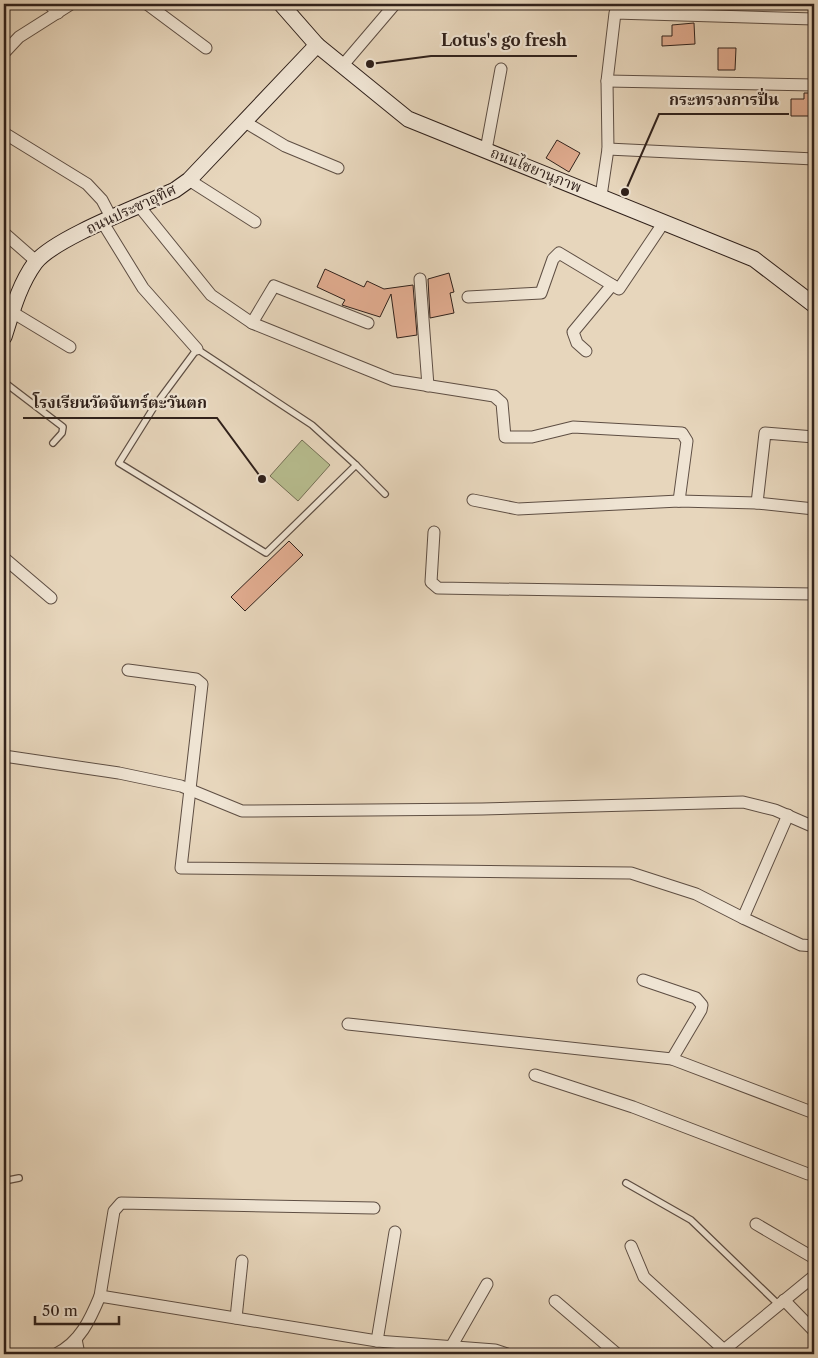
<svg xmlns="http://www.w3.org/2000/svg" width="818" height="1358" viewBox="0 0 818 1358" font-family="'Libre Caslon Text','Noto Serif Thai',serif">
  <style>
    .green { fill: #b7bd8f; stroke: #746f55 }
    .building { fill: #e1ac90; stroke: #30211b }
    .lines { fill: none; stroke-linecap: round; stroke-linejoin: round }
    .lane-casing { stroke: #5e4e43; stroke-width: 8 }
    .street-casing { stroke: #5e4e43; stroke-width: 13 }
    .secondary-casing { stroke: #30211b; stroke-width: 17 }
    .lane { stroke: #efe4d3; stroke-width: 5.5 }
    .street { stroke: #efe4d3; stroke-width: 11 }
    .secondary { stroke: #efe4d3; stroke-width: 15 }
    .labels { text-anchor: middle; stroke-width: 4.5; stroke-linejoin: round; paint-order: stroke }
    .street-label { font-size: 15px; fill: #30211b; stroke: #efe4d3 }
    .leader { fill: none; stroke: #30211b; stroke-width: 2 }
    .callout-dot { fill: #30211b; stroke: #efe4d3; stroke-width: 2 }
    .callout-label { font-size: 16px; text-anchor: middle; font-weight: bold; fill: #30211b; stroke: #efe4d3; stroke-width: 4.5; stroke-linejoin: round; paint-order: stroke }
  </style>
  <rect width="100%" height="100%" fill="#e7d6bc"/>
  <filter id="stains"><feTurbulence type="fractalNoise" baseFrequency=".004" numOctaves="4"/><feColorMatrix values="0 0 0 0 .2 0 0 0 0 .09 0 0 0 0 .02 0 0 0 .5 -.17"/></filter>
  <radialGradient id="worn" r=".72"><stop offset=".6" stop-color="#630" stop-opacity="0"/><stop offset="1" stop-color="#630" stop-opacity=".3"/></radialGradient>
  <polygon class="green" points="302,440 330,465 298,501 270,476"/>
  <g class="building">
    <polygon points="694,23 695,44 662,46 662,36 672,36 672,25"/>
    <polygon points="718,48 736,48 735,70 718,70"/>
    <polygon points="804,93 814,93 814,116 791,116 791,99 804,99"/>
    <polygon points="557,140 580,153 569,172 546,158"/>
    <polygon points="325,269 364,287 367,281 384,289 413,285 417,335 397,338 391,294 380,317 342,305 345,300 317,287"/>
    <polygon points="449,273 454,292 450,293 454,313 430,318 428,279"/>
    <polygon points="289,541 303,555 245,611 231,597"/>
  </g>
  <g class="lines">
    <g class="lane-casing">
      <g id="lane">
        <polygon points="197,349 312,425 356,465 266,553 119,463 154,407"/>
        <polyline points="4,382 63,427 62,433 53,443"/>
        <polyline points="356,465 385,494"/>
        <polyline points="4,1181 19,1178"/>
        <polyline points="626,1183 691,1220 779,1305"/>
      </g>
    </g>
    <g class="street-casing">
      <g id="street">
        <polyline points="49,4 58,13"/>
        <polyline points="147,4 206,48"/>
        <polyline points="4,53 19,37 71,4"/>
        <polyline points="343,65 395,4"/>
        <polyline points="607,81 814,85"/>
        <polyline points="245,122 285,146 338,168"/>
        <polyline points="4,133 87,184 102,200 112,219"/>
        <polyline points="608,149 814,159"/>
        <polyline points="486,150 501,69"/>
        <polyline points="189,180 255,222"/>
        <polyline points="601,196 608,149 607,81 615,13 814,19"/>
        <polyline points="139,206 211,295 252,323 393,380 494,396 502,403 505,437 532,437 573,427 682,433 687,441 679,501"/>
        <polyline points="103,223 143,288 197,349"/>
        <polyline points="4,233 36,261"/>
        <polyline points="420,279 428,386"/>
        <polyline points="468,297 541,293 553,259 559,253 619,289 664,222"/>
        <polyline points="12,312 70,347"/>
        <polyline points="252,323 274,286 368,323"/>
        <polyline points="586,351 577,343 573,332 612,285"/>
        <polyline points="473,500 518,509 679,501 757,503 814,509"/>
        <polyline points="757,503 765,433 814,437"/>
        <polyline points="434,532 431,582 438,588 814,594"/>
        <polyline points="4,558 51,598"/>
        <polyline points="128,670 196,679 202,684 181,868 631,873 696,894 743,918"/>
        <polyline points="4,756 119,773 181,786 242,811 482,809 743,802 775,810 814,827"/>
        <polyline points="788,815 743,918 801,945 814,946"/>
        <polyline points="643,980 696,998 702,1005 701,1010 672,1059"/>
        <polyline points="348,1024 672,1059 814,1113"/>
        <polyline points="535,1075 633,1107 808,1174 814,1173"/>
        <polyline points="756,1224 814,1258"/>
        <polyline points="631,1246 644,1277 723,1349"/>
        <polyline points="100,1296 114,1211 121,1203 374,1208"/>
        <polyline points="784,1300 814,1331"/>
        <polyline points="555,1301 617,1354"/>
        <polyline points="236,1318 242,1261"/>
        <polyline points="76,1339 79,1354"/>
        <polyline points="377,1341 395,1232"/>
        <polyline points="451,1347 487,1284"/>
        <path d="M56 1354C80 1342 90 1320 100 1296L377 1341 495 1350 507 1354"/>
        <polyline points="719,1354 814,1276"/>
      </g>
    </g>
    <g class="secondary-casing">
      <g id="secondary">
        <polyline points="281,4 317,45 408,119 754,259 814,305"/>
        <path d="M4 337C12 312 19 285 35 263 54 238 143 205 175 190L189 180 317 45"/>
      </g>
    </g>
    <use href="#lane" class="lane"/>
    <use href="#street" class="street"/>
    <use href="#secondary" class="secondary"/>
  </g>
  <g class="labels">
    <g class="street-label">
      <text transform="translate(536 170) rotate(22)" y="5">ถนนไชยานุภาพ</text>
      <text transform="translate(131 209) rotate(-25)" y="5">ถนนประชาอุทิศ</text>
    </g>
  </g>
  <path class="leader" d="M370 64L431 56H577M625 192L659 114H789M262 479L217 418H23"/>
  <g class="callout-dot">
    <circle cx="370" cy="64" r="5"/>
    <circle cx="625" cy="192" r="5"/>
    <circle cx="262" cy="479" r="5"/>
  </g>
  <g class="callout-label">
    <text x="504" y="46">Lotus's go fresh</text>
    <text x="724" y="105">กระทรวงการปั่น</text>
    <text x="120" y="408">โรงเรียนวัดจันทร์ตะวันตก</text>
  </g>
  <rect width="818" height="1358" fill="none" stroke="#e7d6bc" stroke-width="20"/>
  <rect x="5" y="5" width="808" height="1348" fill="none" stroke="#30211b" stroke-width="2.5"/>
  <rect x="10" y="10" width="798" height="1338" fill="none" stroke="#30211b"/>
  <path d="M35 1316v8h84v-8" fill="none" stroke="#30211b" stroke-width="2.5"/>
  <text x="42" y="1316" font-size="15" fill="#30211b" stroke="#efe4d3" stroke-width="4" paint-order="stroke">50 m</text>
  <rect width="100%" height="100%" filter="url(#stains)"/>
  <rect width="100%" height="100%" fill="url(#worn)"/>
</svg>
